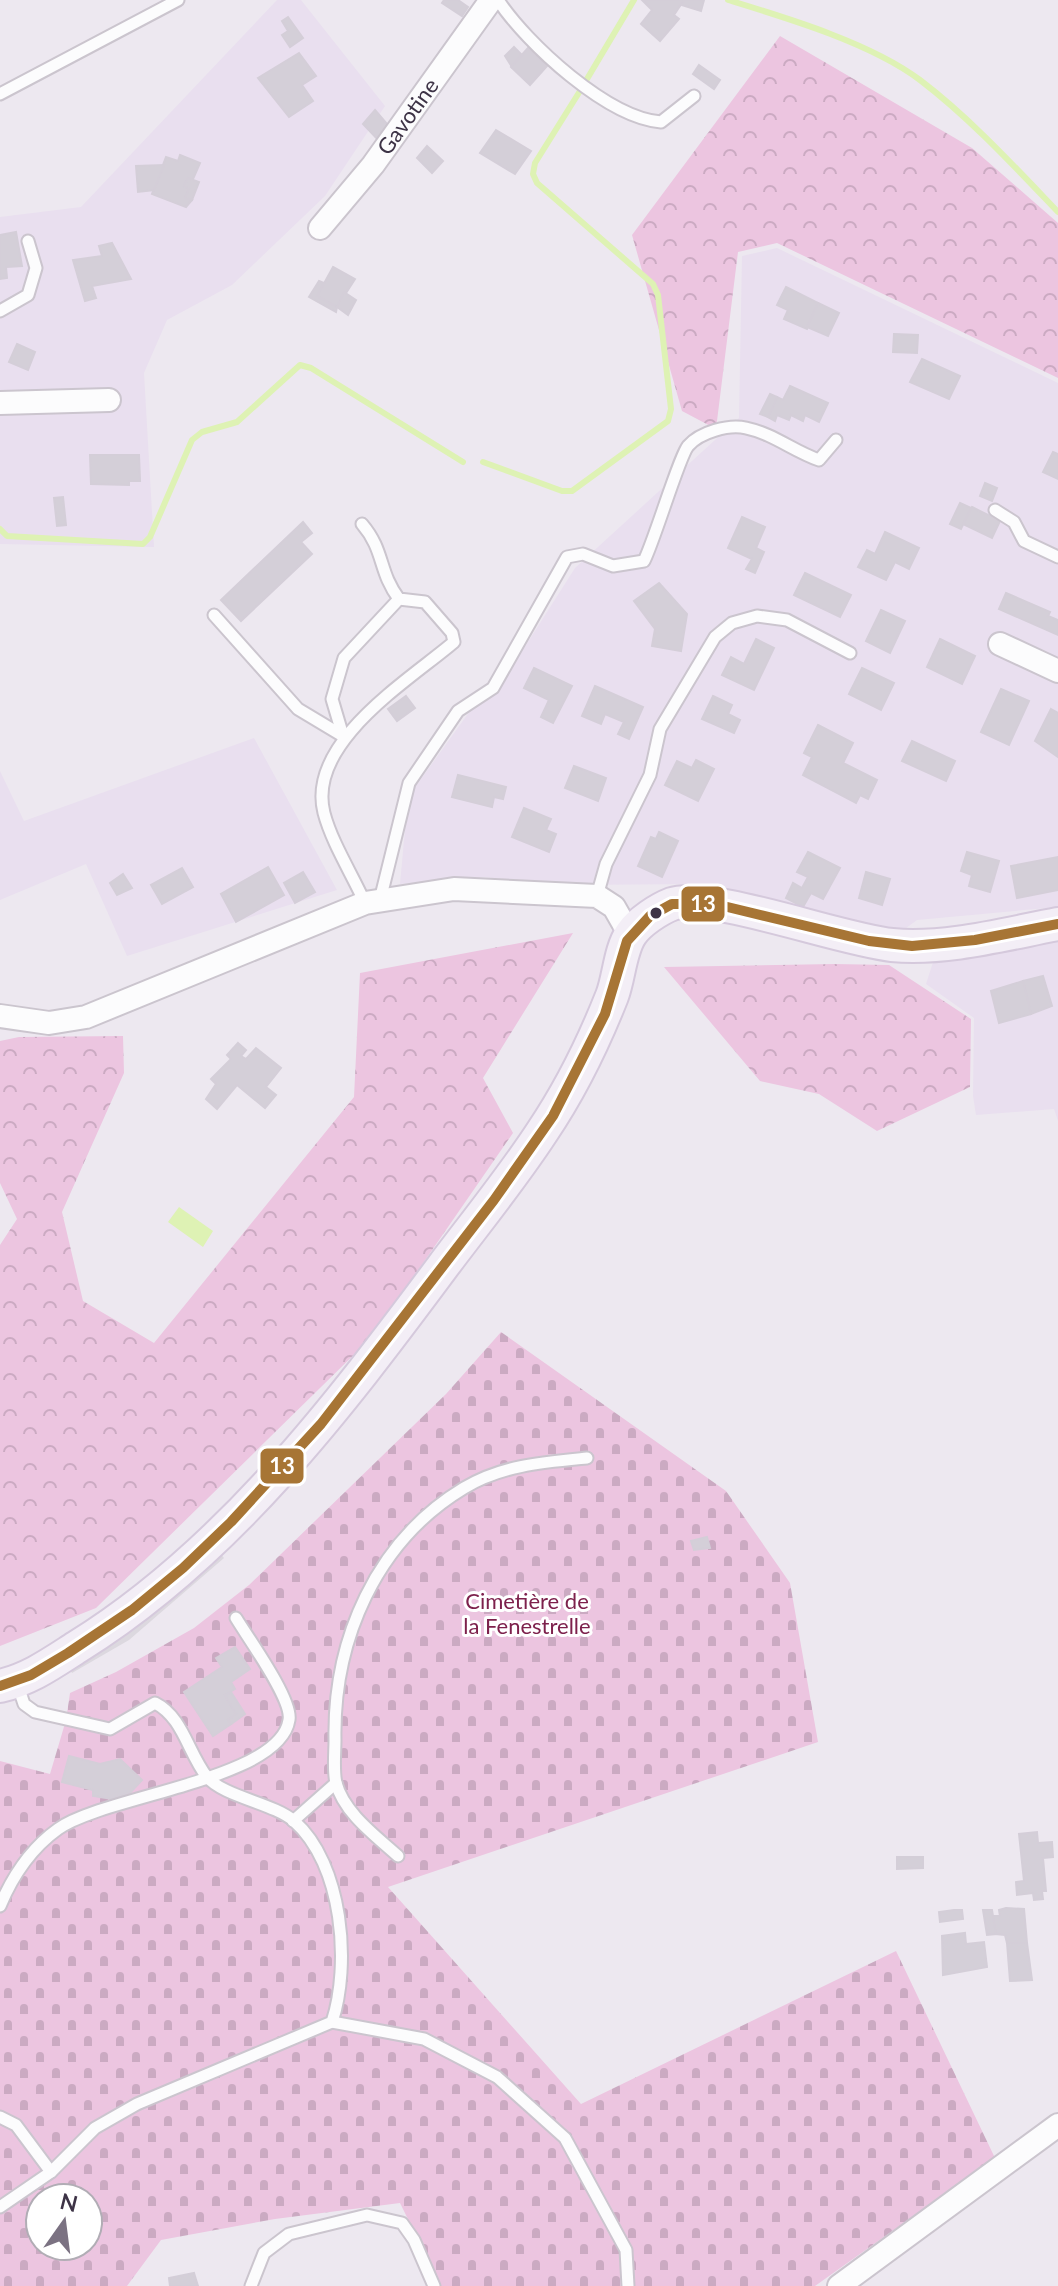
<svg xmlns="http://www.w3.org/2000/svg" width="1058" height="2286" viewBox="0 0 1058 2286" font-family="Lato,sans-serif">
  <style>
    .residential { fill: #e9dfef }
    .forest { fill: url(#forest-crowns) }
    .cemetery { fill: url(#cemetery-stones); fill-rule: evenodd }
    .parking { fill: #dcd8df }
    .water { fill: #def2b4 }
    .lines { fill: none; stroke-linecap: round; stroke-linejoin: round }
    .stream { stroke: #def2b4; stroke-width: 6 }
    .building { fill: #d4cfd8; stroke: #d4ced8; stroke-width: 2 }
    .lane-casing { stroke: #cbc5ce; stroke-width: 15 }
    .street-casing { stroke: #cbc5ce; stroke-width: 26 }
    .secondary-casing { stroke: #d5c9dc; stroke-width: 36 }
    .lane { stroke: #fcfcfd; stroke-width: 11 }
    .street { stroke: #fcfcfd; stroke-width: 22 }
    .secondary { stroke: #f3eef6; stroke-width: 32 }
    .bus-1-casing { stroke: #fff; stroke-width: 16 }
    .bus-1 { stroke: #a77535; stroke-width: 10 }
    .bus-dot { fill: #3d3346; stroke: #fff; stroke-width: 3 }
    .labels { text-anchor: middle; stroke-width: 6; stroke-linejoin: round; paint-order: stroke }
    .street-label { font-size: 22px; fill: #3d3346; stroke: #fff }
    .park-label { font-size: 22px; fill: #7d214c; stroke: #fff }
    .line-badge { stroke: #fff; stroke-width: 3 }
    .badge-label { font-size: 22px; text-anchor: middle; font-weight: bold; fill: #fff }
  </style>
  <defs>
    <pattern id="forest-crowns" width="20" height="18" patternUnits="userSpaceOnUse" patternTransform="scale(2)"><rect width="20" height="18" fill="#ecc5e0"/><path d="M2 6a3 3 0 1 1 6 0M12 15a3 3 0 1 1 6 0" fill="none" stroke="#cbaac2"/></pattern>
    <pattern id="cemetery-stones" width="16" height="16" patternUnits="userSpaceOnUse" patternTransform="scale(2)"><rect width="16" height="16" fill="#ecc5e0"/><path d="M2 7V4a2 2 0 0 1 4 0v3zM10 15v-3a2 2 0 0 1 4 0v3z" fill="#cbaac2"/></pattern>
  </defs>
  <rect width="100%" height="100%" fill="#ede8f0"/>
  <g class="residential">
    <polygon points="277,0 301,0 385,106 325,196 232,285 167,320 144,373 154,547 0,544 0,217 81,207"/>
    <polygon points="777,248 1058,383 1058,907 917,920 898,934 763,903 701,884 565,885 483,877 400,884 408,797 470,711 498,689 575,568 739,418 742,256"/>
    <polygon points="254,738 337,890 127,956 86,864 0,900 0,771 24,821"/>
    <polygon points="1058,940 1058,1121 1054,1109 976,1115 973,1096 974,1018 926,984 936,953"/>
  </g>
  <g class="forest">
    <polygon points="780,36 972,148 1058,223 1058,378 777,243 738,252 716,429 682,411 632,235"/>
    <polygon points="573,933 483,1078 513,1133 372,1337 96,1608 0,1646 0,1245 17,1219 0,1183 0,1041 19,1037 123,1036 124,1073 62,1212 83,1301 154,1343 354,1097 360,973"/>
    <polygon points="834,964 889,965 971,1019 970,1087 877,1131 819,1094 760,1081 664,967"/>
  </g>
  <path class="cemetery" d="M501 1332 726 1491 790 1583 818 1742 388 1887 581 2104 896 1951 995 2158 815 2286H441L400 2203 275 2219 161 2240 127 2286H0V1761L50 1774 66 1720 70 1693 116 1672 194 1628 249 1585 446 1394ZM40 2198H88V2246H40Z"/>
  <polygon class="parking" points="210,1542 224,1558 129,1640 72,1673 62,1657"/>
  <polygon class="water" points="179,1207 213,1231 203,1247 168,1222"/>
  <g class="lines">
    <g class="stream">
      <path d="M728 0C787 18 871 43 920 80 970 118 1015 167 1058 212"/>
      <polyline points="587,79 634,0"/>
      <polyline points="483,462 562,491 572,491 668,421 671,409 658,295 653,284 537,183 533,174 535,163 580,91"/>
      <polyline points="0,529 7,536 143,544 150,537 192,440 202,432 237,422 300,365 311,368 463,462"/>
    </g>
  </g>
  <g class="building">
    <polygon points="444,0 458,0 468,7 462,16 442,3"/>
    <polygon points="684,0 674,15 679,19 660,41 641,24 652,10 642,0"/>
    <polygon points="684,0 704,0 701,11 682,5"/>
    <polygon points="288,17 303,38 290,47 282,35 288,31 282,21"/>
    <polygon points="514,47 522,55 512,67 505,56"/>
    <polygon points="528,48 547,66 530,85 511,67"/>
    <polygon points="299,53 316,76 302,85 313,101 289,117 258,78"/>
    <polygon points="699,65 720,80 714,89 693,74"/>
    <polygon points="375,110 393,131 382,144 363,124"/>
    <polygon points="496,130 531,151 515,174 480,153"/>
    <polygon points="427,146 443,161 432,173 417,158"/>
    <polygon points="180,155 200,163 193,179 188,178 184,186 189,189 185,198 192,200 186,207 152,194 166,157 178,161"/>
    <polygon points="164,165 154,190 138,192 136,166"/>
    <polygon points="188,178 199,182 192,200 185,198 189,189 184,186"/>
    <polygon points="16,232 22,266 6,267 7,278 0,279 0,235"/>
    <polygon points="112,243 131,279 92,286 96,298 85,301 73,260 102,256 99,246"/>
    <polygon points="333,267 355,279 337,307 317,296"/>
    <polygon points="319,281 324,283 317,296 337,307 336,312 309,297"/>
    <polygon points="786,287 818,303 807,329 784,319 788,310 777,305"/>
    <polygon points="344,292 356,300 348,315 337,307"/>
    <polygon points="818,303 839,313 828,336 807,327"/>
    <polygon points="894,334 918,335 917,353 893,352"/>
    <polygon points="17,344 35,352 28,370 9,362"/>
    <polygon points="922,359 960,376 949,399 910,382"/>
    <polygon points="790,386 828,403 819,422 805,415 803,421 791,415 789,420 777,415 775,421 768,417 777,397 783,400"/>
    <polygon points="770,394 777,397 768,417 760,414"/>
    <polygon points="1053,452 1058,454 1058,479 1043,472"/>
    <polygon points="90,455 139,455 140,481 129,481 129,485 91,484"/>
    <polygon points="985,483 997,488 992,501 980,496"/>
    <polygon points="63,497 66,525 57,526 54,498"/>
    <polygon points="960,503 971,508 961,529 950,524"/>
    <polygon points="972,507 1000,521 992,538 963,524"/>
    <polygon points="742,517 765,527 756,548 764,552 755,573 746,569 752,559 728,548"/>
    <polygon points="303,522 312,533 301,542 312,554 241,621 221,600"/>
    <polygon points="885,532 919,548 909,569 895,562 886,580 858,567 867,550 875,554"/>
    <polygon points="805,573 851,595 840,617 794,595"/>
    <polygon points="659,583 687,614 681,651 652,646 655,629 634,601"/>
    <polygon points="1006,593 1050,612 1048,616 1058,620 1058,635 999,609"/>
    <polygon points="881,610 905,621 890,653 866,641"/>
    <polygon points="756,639 774,648 754,690 722,675 731,657 744,664"/>
    <polygon points="940,639 975,656 962,684 927,667"/>
    <polygon points="534,668 572,686 553,723 541,717 549,700 524,688"/>
    <polygon points="862,668 894,683 881,710 849,694"/>
    <polygon points="595,686 643,707 629,739 618,734 624,722 605,714 601,724 582,716"/>
    <polygon points="1001,689 1029,701 1009,745 981,732"/>
    <polygon points="406,696 415,708 397,721 388,709"/>
    <polygon points="713,696 732,705 728,714 740,720 734,733 702,719"/>
    <polygon points="1051,709 1058,713 1058,757 1035,741"/>
    <polygon points="818,725 853,743 843,763 877,780 868,799 860,795 856,803 803,775 812,757 804,753"/>
    <polygon points="912,741 955,761 946,781 902,761"/>
    <polygon points="696,760 714,769 698,801 665,785 677,761 692,768"/>
    <polygon points="574,766 606,778 598,801 565,788"/>
    <polygon points="458,775 506,787 503,799 494,797 492,807 452,797"/>
    <polygon points="524,808 551,819 546,830 556,834 549,852 512,837"/>
    <polygon points="659,832 678,841 662,877 638,866 651,837 656,839"/>
    <polygon points="808,852 840,868 823,899 811,893 803,907 786,898 793,883 802,888 808,877 797,872"/>
    <polygon points="967,852 999,861 990,892 969,886 972,875 961,871"/>
    <polygon points="1058,857 1058,890 1017,898 1011,866"/>
    <polygon points="268,867 284,895 236,922 221,894"/>
    <polygon points="182,868 193,887 162,904 151,885"/>
    <polygon points="303,872 315,892 295,903 284,883"/>
    <polygon points="866,872 890,879 882,905 859,898"/>
    <polygon points="123,874 132,888 117,895 110,883"/>
    <polygon points="1043,976 1052,1006 1031,1014 1023,981"/>
    <polygon points="1023,981 1031,1014 999,1023 991,991"/>
    <polygon points="238,1043 246,1050 241,1056 246,1059 256,1048 281,1068 266,1087 276,1095 265,1108 237,1085 217,1109 206,1099 216,1084 211,1079 231,1059 227,1055"/>
    <polygon points="707,1537 710,1548 694,1550 691,1541"/>
    <polygon points="235,1647 250,1669 231,1682 235,1689 225,1695 236,1714 228,1720 231,1724 213,1736 184,1692 222,1667 216,1658"/>
    <polygon points="231,1692 245,1714 231,1724 228,1720 236,1714 225,1695"/>
    <polygon points="69,1756 100,1764 120,1759 142,1780 131,1792 112,1799 93,1796 93,1790 62,1782"/>
    <polygon points="1037,1832 1038,1843 1052,1842 1053,1857 1043,1858 1046,1891 1042,1891 1043,1899 1034,1900 1033,1893 1017,1895 1016,1882 1024,1881 1019,1834"/>
    <polygon points="897,1857 923,1857 923,1868 897,1869"/>
    <polygon points="1006,1908 1024,1909 1027,1943 1007,1943 1005,1935 996,1934 993,1916 1000,1916 999,1910"/>
    <polygon points="954,1910 962,1910 963,1919 940,1922 939,1912"/>
    <polygon points="983,1910 992,1910 996,1934 987,1935"/>
    <polygon points="965,1933 966,1944 984,1942 987,1967 943,1975 942,1936"/>
    <polygon points="1007,1943 1027,1943 1032,1980 1010,1981"/>
    <polygon points="194,2273 198,2286 170,2286 169,2278"/>
  </g>
  <g class="lines">
    <g class="lane-casing">
      <g id="lane">
        <path d="M498 0C527 44 608 118 661 122L694 96"/>
        <polyline points="0,94 178,0"/>
        <polyline points="0,311 28,295 36,268 28,241"/>
        <polyline points="995,510 1014,522 1024,541 1058,557"/>
        <path d="M362 524C385 551 378 571 399 599L425 602 452 633 454 642C408 681 306 743 324 813 332 843 352 874 365 903"/>
        <polyline points="214,615 298,709 343,736"/>
        <polyline points="343,736 332,699 344,658 399,599"/>
        <polyline points="597,896 606,864 650,775 660,729 715,637 732,623 757,616 787,620 850,653"/>
        <path d="M380 900 409 783 458 711 493 688 567 557 583 554 613 566 644 561C655 539 679 457 688 446 700 432 729 424 746 428 774 434 793 451 819 460L836 440"/>
        <polyline points="293,1821 336,1783"/>
        <path d="M398 1856C376 1836 344 1813 336 1783 333 1770 335 1753 335 1740 333 1640 376 1541 464 1488 502 1465 545 1462 587 1458"/>
        <path d="M0 1906C13 1875 30 1849 58 1829 103 1796 280 1780 289 1720 293 1700 248 1638 236 1618"/>
        <polyline points="332,2022 424,2039 497,2077 565,2138 626,2250 628,2286"/>
        <polyline points="0,2117 16,2125 51,2172"/>
        <path d="M0 2207 51 2172 95 2128 137 2104 332 2022C351 1965 343 1864 294 1821 273 1803 224 1797 207 1777 188 1753 183 1717 155 1703L110 1729 35 1712 24 1704 17 1683"/>
        <polyline points="251,2286 264,2253 289,2234 367,2215 402,2223 414,2240 434,2286"/>
      </g>
    </g>
    <g class="street-casing">
      <g id="street">
        <path id="s1" d="M320 228 373 165 491 0"/>
        <polyline points="0,403 109,400"/>
        <polyline points="1000,644 1058,671"/>
        <polyline points="0,1016 49,1023 86,1017 365,903 454,889 597,896 614,907 630,935"/>
        <polyline points="839,2286 1058,2125"/>
      </g>
    </g>
    <g class="secondary-casing">
      <path id="secondary" d="M0 1686C30 1679 52 1663 77 1647 227 1554 339 1406 443 1266 476 1222 512 1178 542 1132 571 1089 593 1044 612 996 619 978 620 950 631 934 639 922 659 909 672 904 710 891 841 940 892 945 946 950 1005 934 1058 924"/>
    </g>
    <use href="#lane" class="lane"/>
    <use href="#street" class="street"/>
    <use href="#secondary" class="secondary"/>
    <g class="bus-1-casing">
      <polyline id="bus-1" points="0,1686 31,1675 68,1653 132,1610 183,1568 231,1522 321,1424 494,1200 553,1116 605,1014 627,941 650,916 672,904 715,904 869,941 912,946 975,940 1058,924"/>
    </g>
    <use href="#bus-1" class="bus-1"/>
  </g>
  <circle class="bus-dot" cx="656" cy="913" r="7"/>
  <g class="labels">
    <g class="street-label">
      <text dy="8" stroke="none"><textPath href="#s1" startOffset="142">Gavotine</textPath></text>
    </g>
    <g class="park-label">
      <text x="527" y="1609">Cimetière de<tspan x="527" dy="25">la Fenestrelle</tspan></text>
    </g>
  </g>
  <g class="line-badge">
    <rect x="680" y="885" width="46" height="38" rx="8" fill="#a77535"/>
    <rect x="259" y="1447" width="46" height="38" rx="8" fill="#a77535"/>
  </g>
  <g class="badge-label">
    <text x="703" y="912">13</text>
    <text x="282" y="1474">13</text>
  </g>
  <g transform="translate(64 2222) rotate(14)"><circle r="38" fill="#ffffff" stroke="#b1adb5" stroke-width="2"/>
  <path d="M0-6L14 30L0 20L-14 30Z" fill="#7b7282"/>
  <text y="-12" font-size="22" font-weight="bold" text-anchor="middle" fill="#3d3346">N</text>
  </g>
</svg>
